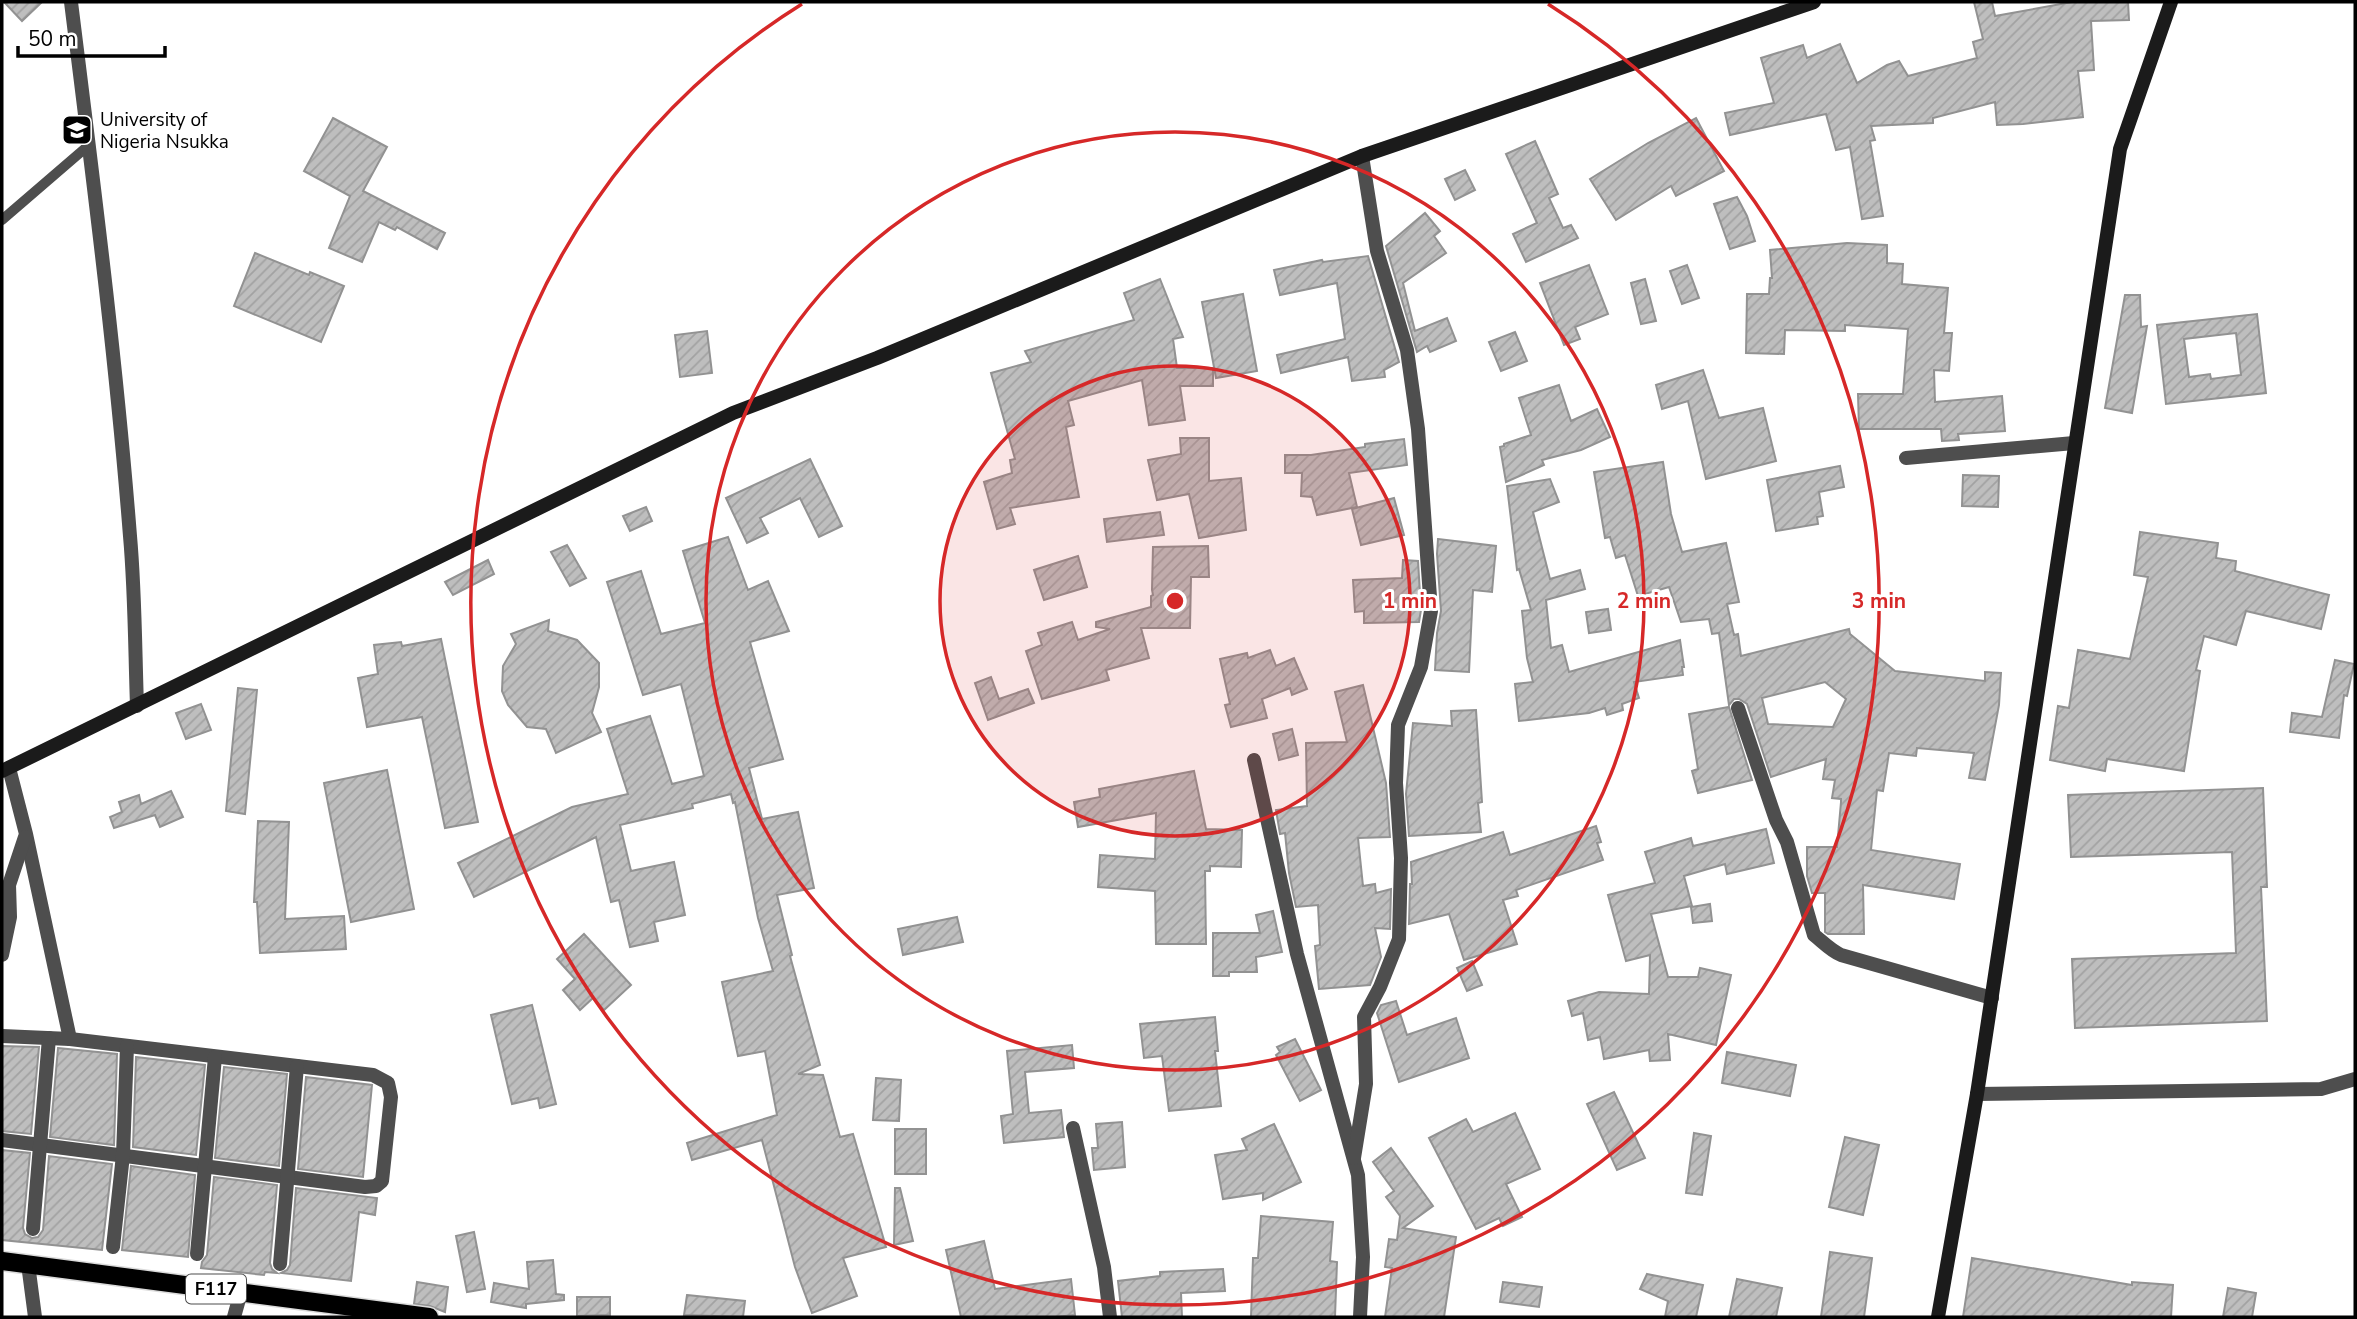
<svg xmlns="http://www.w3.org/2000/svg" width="2357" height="1319" viewBox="0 0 2357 1319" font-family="'Nunito Sans',sans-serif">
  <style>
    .building { fill: url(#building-hatch); stroke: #929292; stroke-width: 2; fill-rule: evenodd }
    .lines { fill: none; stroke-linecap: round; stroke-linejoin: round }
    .primary-casing { stroke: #dbdbdb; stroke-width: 21 }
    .lane { stroke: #4e4e4e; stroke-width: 10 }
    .street { stroke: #4e4e4e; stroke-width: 14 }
    .secondary { stroke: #1b1b1b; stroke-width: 14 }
    .primary { stroke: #000; stroke-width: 18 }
    .ring { fill: none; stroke: #d62828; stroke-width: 3.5 }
    .labels { text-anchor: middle; stroke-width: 6; stroke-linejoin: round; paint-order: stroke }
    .shield { fill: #fff; stroke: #4c4c4c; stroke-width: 2 }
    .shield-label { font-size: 18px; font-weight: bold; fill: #000 }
    .poi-label { font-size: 19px; fill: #000; stroke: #fff; text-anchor: start }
    .centre { fill: #d62828; stroke: #fff; stroke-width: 3.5 }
    .ring-label { font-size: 21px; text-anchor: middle; font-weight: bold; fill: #d62828; stroke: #fff; stroke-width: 6; stroke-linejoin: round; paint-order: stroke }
  </style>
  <defs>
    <pattern id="building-hatch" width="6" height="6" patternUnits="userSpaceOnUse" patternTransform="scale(1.75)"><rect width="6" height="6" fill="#bebebe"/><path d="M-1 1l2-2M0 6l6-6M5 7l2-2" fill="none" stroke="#a2a2a2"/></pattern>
  </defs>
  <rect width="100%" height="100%" fill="#fff"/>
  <g class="building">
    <polygon points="4,2 42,2 22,21"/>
    <polygon points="1974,2 1992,2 1995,16 2072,2 2128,2 2129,20 2091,21 2094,70 2078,71 2083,117 2023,124 1997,125 1995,102 1933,118 1933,123 1871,126 1875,140 1870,141 1883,216 1862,219 1850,147 1836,150 1826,114 1730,135 1725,113 1774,103 1761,58 1803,45 1807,58 1840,44 1857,83 1887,65 1899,61 1908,76 1977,58 1973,42 1983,39"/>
    <polygon points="333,118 387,147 363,191 445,233 437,249 397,227 395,230 379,222 362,262 329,248 350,196 304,171"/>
    <polygon points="1696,118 1724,171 1676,196 1671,186 1616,220 1590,179 1648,143"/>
    <polygon points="1535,141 1558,194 1549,198 1563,228 1571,225 1578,238 1526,262 1513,234 1537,223 1506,154"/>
    <polygon points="1465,170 1475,190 1455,200 1445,179"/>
    <polygon points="1737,197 1747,216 1755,241 1730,249 1714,204"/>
    <polygon points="1425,213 1440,231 1434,236 1446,253 1403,283 1415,331 1447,318 1456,341 1430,352 1427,346 1417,352 1386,246"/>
    <polygon points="1847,243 1887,245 1887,263 1903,264 1902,284 1948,288 1944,333 1952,333 1949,371 1934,370 1935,402 2002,396 2005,431 1958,434 1959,440 1942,441 1941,429 1859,429 1858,394 1903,394 1908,329 1845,325 1845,331 1785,330 1784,354 1746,353 1747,294 1769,294 1770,278 1772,278 1770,250"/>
    <polygon points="255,253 309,275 310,272 344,286 321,342 234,306"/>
    <polygon points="1368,256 1399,362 1384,370 1385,377 1352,381 1348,357 1281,373 1277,355 1345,339 1337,283 1280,295 1274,270 1322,260 1323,262"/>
    <polygon points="1589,265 1608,314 1575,327 1580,339 1564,345 1540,283"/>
    <polygon points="1687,265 1699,298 1682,304 1670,271"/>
    <polygon points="1160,279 1183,337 1173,339 1177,368 1213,368 1213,386 1180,386 1185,420 1149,425 1142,380 1068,401 1074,425 1066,427 1079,497 1010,508 1015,524 997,529 984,482 1012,473 1010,460 1015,459 991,373 1031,362 1025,351 1134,320 1124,293"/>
    <polygon points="1645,279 1656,321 1641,324 1631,283"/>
    <polygon points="1243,294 1257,371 1216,378 1202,302"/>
    <polygon points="2125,295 2140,295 2141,327 2147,326 2132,413 2105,408"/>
    <path d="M2257 314 2266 393 2166 404 2157 325ZM2236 333 2241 375 2211 379 2210 374 2189 377 2184 339Z"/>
    <polygon points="707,331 712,373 680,377 675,335"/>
    <polygon points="1515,332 1527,361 1501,371 1489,342"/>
    <polygon points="1703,370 1719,418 1763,408 1776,461 1706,479 1688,401 1662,409 1656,385"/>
    <polygon points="1559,385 1571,421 1597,409 1610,437 1581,450 1542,460 1544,465 1506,482 1500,447 1504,446 1504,444 1531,435 1519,398"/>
    <polygon points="1180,438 1209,438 1209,481 1241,478 1246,530 1199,538 1189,494 1157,500 1148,460 1181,454"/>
    <polygon points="1404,439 1407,465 1349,473 1357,507 1317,515 1312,497 1301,496 1302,473 1285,473 1285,455 1311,455 1365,447 1365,444"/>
    <polygon points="810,459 842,526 819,537 800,498 760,518 768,533 747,543 726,498"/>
    <path d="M1663 462 1671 514 1682 552 1726 543 1739 602 1727 604 1734 635 1738 634 1741 656 1849 629 1850 634 1895 671 1985 681V672L2001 673 1999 705 1985 780 1969 778 1974 753 1917 748 1916 756 1889 753 1883 791 1877 790 1871 850 1960 864 1954 899 1863 885 1864 934H1828L1825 932V893H1812L1807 876V847H1837L1841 802V799L1832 798 1835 780 1823 779 1826 759 1771 777 1747 704 1739 699H1734L1729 705 1719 633 1712 634 1709 619 1681 622 1669 587 1638 596 1625 555 1616 558 1610 537 1605 538 1594 472ZM1825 682 1846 699 1833 727 1768 724 1762 698Z"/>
    <polygon points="1840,466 1844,487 1819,492 1823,516 1817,517 1818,524 1776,531 1767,480"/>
    <polygon points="1963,475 1999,476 1998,507 1962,506"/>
    <polygon points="1550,479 1559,502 1533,512 1550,579 1580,570 1585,589 1546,600 1551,648 1562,645 1569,672 1680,640 1684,667 1682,667 1683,675 1634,682 1639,698 1622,704 1623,710 1607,715 1605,708 1589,713 1519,721 1515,684 1533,682 1527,658 1522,611 1531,610 1519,569 1517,570 1507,486"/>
    <polygon points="1394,498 1404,535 1361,545 1352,509"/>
    <polygon points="646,507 652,521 630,531 623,516"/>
    <polygon points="1160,512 1164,535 1107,542 1104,519"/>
    <polygon points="2140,532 2218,543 2216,558 2236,561 2235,571 2329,595 2321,629 2246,611 2236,645 2204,636 2196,670 2200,671 2184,771 2107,759 2105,771 2050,760 2058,706 2069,708 2078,650 2130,659 2148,577 2134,575"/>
    <polygon points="728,537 748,590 768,581 789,631 750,642 783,759 749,768 762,819 798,812 814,888 777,895 792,955 790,956 820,1065 798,1074 823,1075 840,1137 853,1134 886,1247 843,1258 857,1296 812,1313 795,1267 762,1140 692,1160 687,1143 777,1115 765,1051 738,1056 722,982 773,971 758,918 735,802 733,803 731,794 692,804 693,808 620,825 631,871 674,862 685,915 654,922 658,941 630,947 619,900 611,902 596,837 474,897 458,863 572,807 628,794 607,729 650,716 672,784 704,776 681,684 643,695 607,582 641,571 661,634 705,623 683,551"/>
    <polygon points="1438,539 1496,546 1492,592 1473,590 1469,672 1435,670 1437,633 1441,611 1437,554"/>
    <polygon points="567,545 586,578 570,586 551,552"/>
    <polygon points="1208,546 1209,577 1191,577 1190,628 1141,628 1149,658 1106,670 1109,680 1042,699 1026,651 1042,645 1038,633 1072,622 1078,640 1110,629 1096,627 1096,622 1151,607 1151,596 1153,595 1152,590 1153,547"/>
    <polygon points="1078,556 1087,587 1044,600 1034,570"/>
    <polygon points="488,560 494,574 453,595 445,582"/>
    <polygon points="1403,560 1418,561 1421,610 1419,622 1364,623 1364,611 1355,612 1353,580 1402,578"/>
    <polygon points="1608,609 1611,630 1589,633 1586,612"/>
    <polygon points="549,620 548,631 577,640 599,663 599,687 592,713 601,732 556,753 546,729 527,727 508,705 502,691 503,666 516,644 511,634"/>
    <polygon points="441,639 478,822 445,828 422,717 367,727 358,678 378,674 374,645 401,642 402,646"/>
    <polygon points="1270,650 1276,666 1294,658 1307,689 1292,695 1290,688 1262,699 1267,718 1231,727 1225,705 1230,704 1220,659 1247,653 1248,658"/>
    <polygon points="2335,660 2354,664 2347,696 2344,695 2339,738 2290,732 2292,713 2322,717"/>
    <polygon points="991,677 999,699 1028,689 1034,703 988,720 975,683"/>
    <polygon points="1363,685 1386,783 1390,837 1358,838 1363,886 1375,884 1376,893 1391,889 1390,929 1375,928 1381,957 1370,985 1319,989 1315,946 1320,945 1318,905 1296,907 1289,873 1285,833 1280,834 1276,810 1307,806 1306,743 1347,742 1335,692"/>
    <polygon points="238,688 257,690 245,814 226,811"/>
    <polygon points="201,704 211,730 186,739 176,713"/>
    <polygon points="1729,707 1752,780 1698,793 1692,771 1698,769 1689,714"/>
    <polygon points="1476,710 1482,802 1478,803 1481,832 1409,836 1406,794 1413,723 1452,726 1451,711"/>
    <polygon points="1292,729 1298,755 1279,760 1273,734"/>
    <polygon points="387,770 414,909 351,922 324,783"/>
    <polygon points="1194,771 1206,829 1242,830 1241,867 1210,866 1210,871 1205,871 1206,944 1156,944 1155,891 1098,887 1100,855 1155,859 1156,813 1078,827 1074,802 1100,797 1099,789"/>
    <polygon points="2263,788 2267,887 2261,887 2267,1021 2075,1028 2072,959 2236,953 2232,852 2071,857 2068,795"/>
    <polygon points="171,791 183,817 160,827 155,815 114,828 110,817 122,812 119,802 139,795 141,804"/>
    <polygon points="258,821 289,822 285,919 344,916 346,949 260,953 257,902 254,902"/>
    <polygon points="1596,826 1601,842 1597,843 1603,860 1516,890 1518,896 1503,900 1517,944 1464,960 1449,914 1409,924 1410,884 1412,884 1411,862 1503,832 1510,855"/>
    <polygon points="1766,829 1774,863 1727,874 1725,864 1684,876 1692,906 1651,914 1668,977 1698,977 1700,968 1731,975 1716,1045 1668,1034 1670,1060 1650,1061 1649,1050 1604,1059 1600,1037 1588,1040 1583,1013 1572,1016 1568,1001 1599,992 1649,994 1650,955 1626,961 1608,895 1655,883 1645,852 1691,838 1693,846"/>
    <polygon points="1710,904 1712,921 1693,923 1691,907"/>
    <polygon points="1273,911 1282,952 1256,957 1257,972 1229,972 1229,976 1213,976 1213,933 1260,933 1256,915"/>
    <polygon points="957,917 963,942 903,955 898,929"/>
    <polygon points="584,934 631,985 604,1010 593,998 580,1010 563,990 575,979 557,959"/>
    <polygon points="1472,961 1482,985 1467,991 1457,968"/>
    <polygon points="1396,1001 1407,1035 1456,1018 1469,1058 1399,1082 1377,1013 1381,1005"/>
    <polygon points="532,1005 556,1104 540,1108 538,1098 512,1104 491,1015"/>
    <polygon points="1215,1017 1218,1051 1215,1051 1221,1106 1169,1111 1162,1056 1144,1058 1140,1024"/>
    <polygon points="1295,1039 1321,1090 1300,1101 1276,1055 1280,1052 1277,1047"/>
    <polygon points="1072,1045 1074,1068 1025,1072 1029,1113 1061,1110 1064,1137 1004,1143 1001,1116 1013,1114 1007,1051"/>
    <polygon points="2,1046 39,1047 31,1134 2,1131"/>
    <polygon points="58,1048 117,1054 114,1145 50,1137"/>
    <polygon points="1727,1052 1796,1065 1790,1096 1722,1083"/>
    <polygon points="136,1057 205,1065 196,1155 133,1147"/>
    <polygon points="224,1067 287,1074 279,1166 215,1158"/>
    <polygon points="306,1077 372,1085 363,1177 298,1169"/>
    <polygon points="876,1078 901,1080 899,1121 873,1120"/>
    <polygon points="1614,1092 1645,1158 1617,1170 1587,1104"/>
    <polygon points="1515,1113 1540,1169 1506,1184 1522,1217 1503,1226 1499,1218 1476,1229 1429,1138 1466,1119 1473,1132"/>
    <polygon points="1122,1122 1125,1167 1094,1170 1092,1148 1098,1148 1096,1124"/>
    <polygon points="1274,1124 1301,1182 1263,1200 1263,1193 1223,1199 1215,1155 1247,1150 1242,1139"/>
    <rect x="895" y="1129" width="31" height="45"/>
    <polygon points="1694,1133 1711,1136 1702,1195 1686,1193"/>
    <polygon points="1845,1137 1879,1145 1863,1215 1829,1207"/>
    <polygon points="1391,1148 1433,1206 1403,1228 1456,1237 1444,1317 1385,1317 1392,1268 1385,1267 1389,1239 1397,1240 1400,1216 1386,1197 1394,1191 1373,1162"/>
    <polygon points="2,1150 30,1153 23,1228 25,1234 32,1238 38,1237 43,1230 49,1156 112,1164 102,1250 2,1240"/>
    <polygon points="131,1166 195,1175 188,1257 122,1250"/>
    <polygon points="214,1177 277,1185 270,1263 272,1269 277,1273 265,1272 264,1275 201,1268 202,1262 207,1255"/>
    <polygon points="296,1188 377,1198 375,1215 359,1212 351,1281 281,1273 287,1270 290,1265"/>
    <polygon points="895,1188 900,1188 913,1241 894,1245"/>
    <polygon points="1261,1216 1333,1222 1330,1261 1337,1262 1335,1317 1251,1317 1253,1258 1258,1258"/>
    <polygon points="474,1232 485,1289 467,1292 456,1236"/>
    <polygon points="984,1241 995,1289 1071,1279 1075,1315 1055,1317 961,1317 946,1250"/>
    <polygon points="1830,1252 1872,1258 1864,1317 1821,1317"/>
    <polygon points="1972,1258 2132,1285 2132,1282 2173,1285 2171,1317 1963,1317"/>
    <polygon points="553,1260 556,1294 564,1295 564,1300 526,1304 526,1308 491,1302 494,1283 529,1289 527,1262"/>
    <polygon points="1223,1269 1225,1291 1181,1293 1182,1317 1122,1317 1118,1281 1160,1276 1160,1272"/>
    <polygon points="1647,1274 1703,1285 1696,1317 1665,1317 1668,1301 1640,1289"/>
    <polygon points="1737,1279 1782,1288 1776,1317 1729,1317"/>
    <polygon points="417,1282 448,1287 445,1312 430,1306 414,1304"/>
    <polygon points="1503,1282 1542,1287 1539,1307 1500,1302"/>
    <polygon points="2228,1288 2256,1293 2252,1317 2223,1317"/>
    <polygon points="687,1295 745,1301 743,1317 684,1315"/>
    <polygon points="577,1297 610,1297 610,1315 577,1316"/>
  </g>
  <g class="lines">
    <g class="primary-casing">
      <polyline id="primary" points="2,1261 429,1317"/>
    </g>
    <polyline class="lane" points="2,220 89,145"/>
    <g class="street">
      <path d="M71 2C93 179 116 357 130 536 135 592 135 649 137 706"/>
      <polyline points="1906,458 2074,443"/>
      <path d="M1738 708 1776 820 1787 842 1814 935C1823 942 1830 950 1841 955L1992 998"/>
      <polyline points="1254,760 1297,954 1358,1175 1363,1257 1360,1317"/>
      <polyline points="9,768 26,834 70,1039"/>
      <polyline points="2,955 10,917 9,885 25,837"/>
      <polyline points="2,1036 70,1039 373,1075 388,1083 391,1097 382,1181 376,1186 365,1187 2,1140"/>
      <polyline points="1977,1094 2321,1089 2355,1079"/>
      <polyline points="1073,1128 1104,1267 1110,1317"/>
      <polyline points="1354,1158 1366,1084 1364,1017 1380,987 1399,939 1401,858 1396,783 1398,725 1421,667 1431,611 1418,429 1407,350 1377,251 1362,156"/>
      <polyline points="33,1229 49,1038"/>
      <polyline points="113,1247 123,1155 127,1046"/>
      <polyline points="197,1254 215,1057"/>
      <polyline points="28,1264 35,1317"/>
      <polyline points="280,1264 297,1066"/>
      <polyline points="234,1317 241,1292"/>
    </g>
    <g class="secondary">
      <polyline points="2,771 733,413 877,358 1362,156 1814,2"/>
      <polyline points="1938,1317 1977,1094 2120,149 2171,2"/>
    </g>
    <use href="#primary" class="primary"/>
  </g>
  <circle cx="1175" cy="601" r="235" fill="#d62828" fill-opacity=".12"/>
  <g class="ring">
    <circle cx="1175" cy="601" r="235"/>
    <circle cx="1175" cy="601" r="469"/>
    <path d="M1548 4A704 704 0 1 1 802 4"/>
  </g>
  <defs>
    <g id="university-square" transform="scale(1.575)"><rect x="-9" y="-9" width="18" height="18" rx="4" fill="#000" stroke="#fff"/><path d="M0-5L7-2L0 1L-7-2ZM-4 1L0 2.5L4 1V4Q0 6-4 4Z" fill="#fff"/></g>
  </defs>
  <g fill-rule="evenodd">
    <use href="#university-square" x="77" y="130"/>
  </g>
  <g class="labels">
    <rect class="shield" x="186" y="1274.5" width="60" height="29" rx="5"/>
    <g class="shield-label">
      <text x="216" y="1295">F117</text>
    </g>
    <g class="poi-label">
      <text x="100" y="126">University of<tspan x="100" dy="22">Nigeria Nsukka</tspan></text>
    </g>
  </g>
  <circle cx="1175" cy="601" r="10" class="centre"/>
  <g class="ring-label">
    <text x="1410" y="608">1 min</text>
    <text x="1644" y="608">2 min</text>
    <text x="1879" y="608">3 min</text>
  </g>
  <rect width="2357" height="1319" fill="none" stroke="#000000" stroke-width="7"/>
  <path d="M18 46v10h147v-10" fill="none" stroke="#000000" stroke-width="3.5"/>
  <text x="28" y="46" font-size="21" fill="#000000" stroke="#ffffff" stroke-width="5" paint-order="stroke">50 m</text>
</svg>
